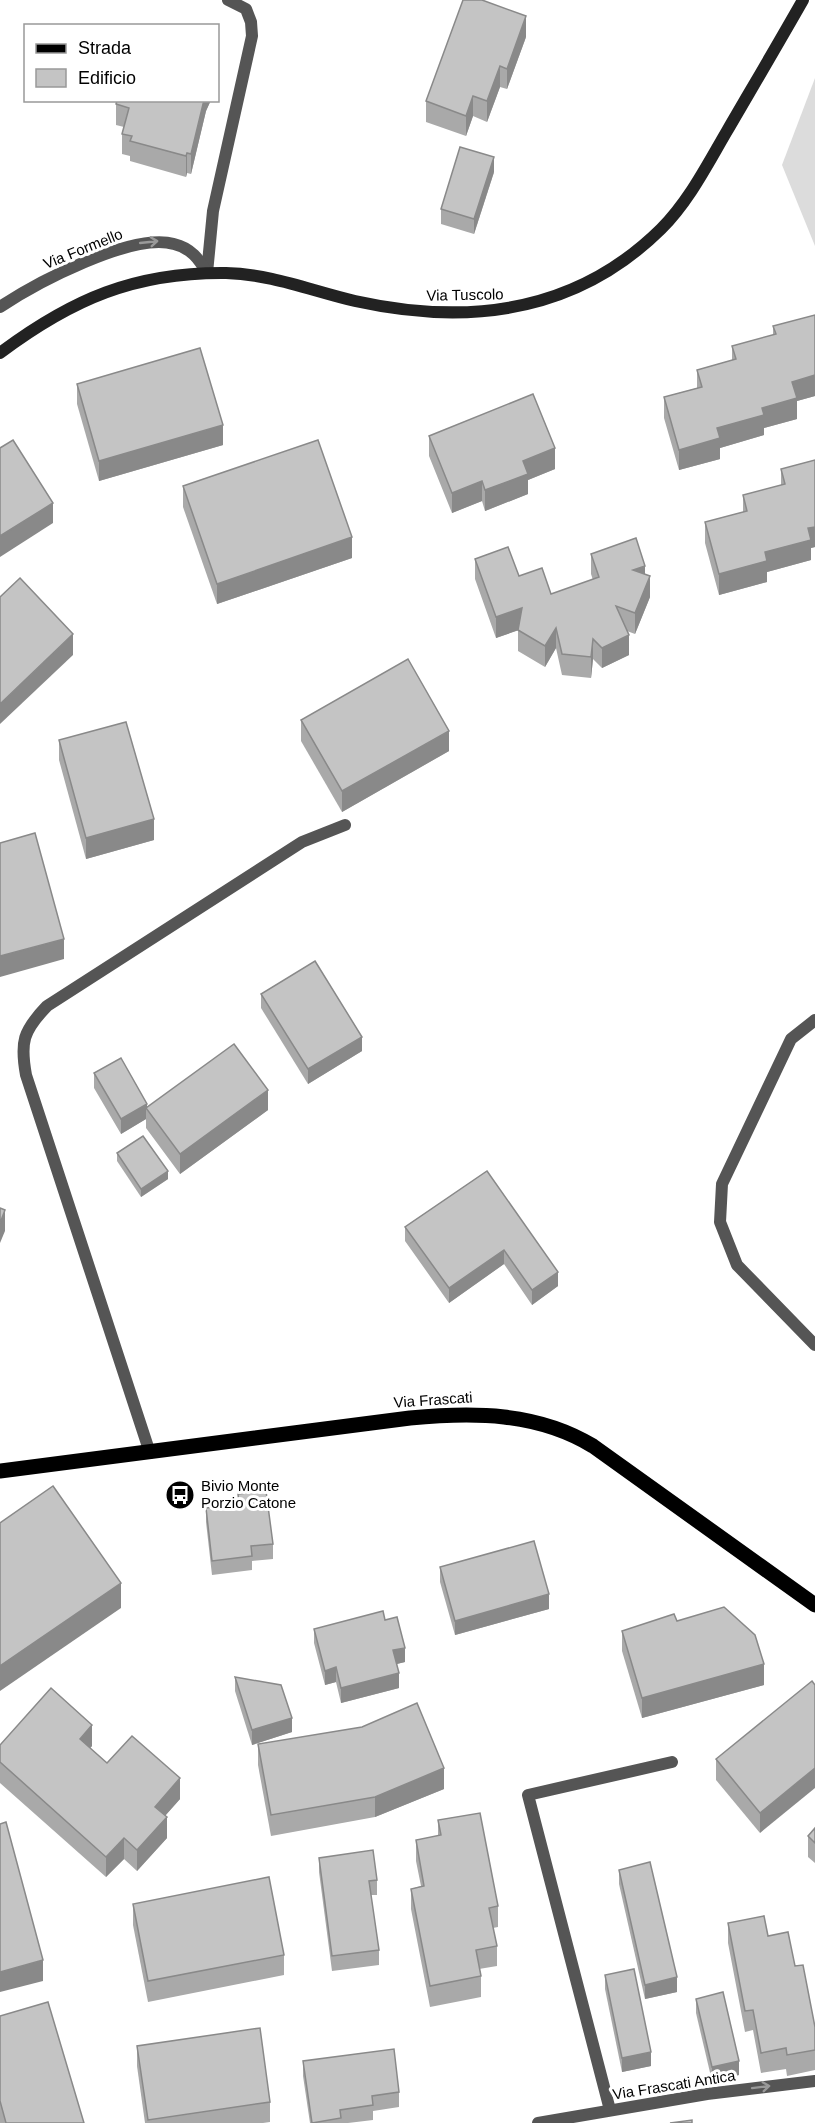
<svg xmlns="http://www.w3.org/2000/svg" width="815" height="2123" viewBox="0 0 815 2123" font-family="Helvetica,sans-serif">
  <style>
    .green { fill: #dcdcdc }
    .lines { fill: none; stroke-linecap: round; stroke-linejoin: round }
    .lane { stroke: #555; stroke-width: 12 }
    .street { stroke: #555; stroke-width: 12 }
    .secondary { stroke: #222; stroke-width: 12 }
    .primary { stroke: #000; stroke-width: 15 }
    .wall { fill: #a9a9a9 }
    .shaded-wall { fill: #898989 }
    .building { fill: #c4c4c4; stroke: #898989; stroke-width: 1.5 }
    .oneway { stroke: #999 }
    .labels { text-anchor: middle; stroke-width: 6; stroke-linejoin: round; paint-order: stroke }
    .street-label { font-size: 15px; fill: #000; stroke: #fff }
    .poi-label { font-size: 15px; fill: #000; stroke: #fff; text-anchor: start }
  </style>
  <rect width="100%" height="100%" fill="#fff"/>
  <polygon class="green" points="815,78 815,246 782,165"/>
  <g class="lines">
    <g class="lane">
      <polyline points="207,273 213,211 252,36 251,22 246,9 228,0"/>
      <polyline points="610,2110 528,1795 672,1762"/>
    </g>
    <g class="street">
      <path d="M0 307C36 283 132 232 174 244 191 248 199 259 207 273"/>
      <polyline points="815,1020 791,1039 722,1184 720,1222 737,1265 815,1345"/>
      <path d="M150 1453 26 1075C20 1042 23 1031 47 1006L302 842 345 825"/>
      <polyline points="538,2123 707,2094 815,2081"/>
    </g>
    <path class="secondary" d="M0 353C72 299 135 272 226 273 271 274 312 291 355 301 468 326 576 313 661 229 689 201 707 165 727 131 752 88 778 44 803 0"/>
    <path class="primary" d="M0 1471 410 1418C473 1412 537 1412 593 1446L815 1605"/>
  </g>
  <g class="wall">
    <polygon points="526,37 507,89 500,87 487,122 473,116 466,136 426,122 426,101"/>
    <polygon points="117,100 211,100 206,111 191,174 187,173 186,177 130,161 130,156 122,154 122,134 124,127 116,125 116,104"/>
    <polygon points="494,172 474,234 441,224 441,209"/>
    <polygon points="815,315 815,396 797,401 797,419 764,428 764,435 720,448 720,459 679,470 664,418 664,397 697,388 697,370 732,360 732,346 773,335 773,326"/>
    <polygon points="77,384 223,445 99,481 77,404"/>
    <polygon points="429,436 555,469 528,480 528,494 485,511 482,501 452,513 429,456"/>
    <polygon points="815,460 815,547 811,548 811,560 767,572 767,582 719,595 705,543 705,522 743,512 743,495 781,485 781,469"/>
    <polygon points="183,486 352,558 217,604 183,507"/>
    <polygon points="591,554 645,575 650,597 635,634 627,631 629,655 602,668 593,659 591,678 562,675 556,648 545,667 518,651 518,630 496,638 475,579 475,559 519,576 551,594 593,580 591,574"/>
    <polygon points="301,720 449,751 342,812 301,741"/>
    <polygon points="59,740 154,840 86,859 59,760"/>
    <polygon points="261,994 362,1051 308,1084 261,1008"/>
    <polygon points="94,1073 147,1107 268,1110 180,1174 146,1128 146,1119 121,1134 94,1088"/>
    <polygon points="117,1153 168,1179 141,1197 117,1161"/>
    <polygon points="487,1171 558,1286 532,1305 504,1264 449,1303 405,1241 405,1227"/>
    <polygon points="238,1494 273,1544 273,1559 252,1561 252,1570 212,1575 206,1522 206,1508 238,1505"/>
    <polygon points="440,1567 549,1609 455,1635 440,1582"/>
    <polygon points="385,1620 405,1662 396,1664 399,1688 341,1703 336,1682 325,1685 314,1643 314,1629"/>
    <polygon points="677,1621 764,1685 642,1718 622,1651 622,1631"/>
    <polygon points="235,1677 292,1732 252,1745 235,1691"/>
    <polygon points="815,1685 760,1833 716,1780 716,1759"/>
    <polygon points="258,1744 444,1789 375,1817 271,1836 258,1765"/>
    <polygon points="0,1745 92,1746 90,1748 107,1763 180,1799 165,1816 167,1838 137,1871 124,1859 106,1877 0,1783"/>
    <polygon points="438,1820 498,1906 498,1927 493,1928 497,1946 497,1966 479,1969 481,1976 481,1997 430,2007 411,1909 411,1889 421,1886 416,1861 416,1840 438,1836"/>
    <polygon points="815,1828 815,1863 808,1857 808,1836"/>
    <polygon points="319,1858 377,1880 377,1895 371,1895 379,1950 379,1965 332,1971 319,1872"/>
    <polygon points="619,1870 677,1992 645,1999 619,1884"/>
    <polygon points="133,1904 284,1955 284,1975 148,2002 133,1925"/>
    <polygon points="728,1923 768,1936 795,1966 815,2027 815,2070 787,2076 786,2069 761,2073 753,2030 745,2032 728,1943"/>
    <polygon points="605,1975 651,2066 622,2072 605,1989"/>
    <polygon points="696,1999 739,2075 712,2081 696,2013"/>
    <polygon points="0,2016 84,2123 0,2123"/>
    <polygon points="137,2046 270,2102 270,2122 263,2123 145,2123 137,2066"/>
    <polygon points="303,2061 399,2092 399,2107 373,2111 373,2120 348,2123 310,2123 303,2076"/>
  </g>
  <g class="shaded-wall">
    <polygon points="526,16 526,37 507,89 507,69"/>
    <polygon points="500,66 500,87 487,122 487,101"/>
    <polygon points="473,96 473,116 466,136 466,116"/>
    <polygon points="204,100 211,100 206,111 191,174 191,154"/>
    <polygon points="187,153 187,173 186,177 186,156"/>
    <polygon points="494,157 494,172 474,234 474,219"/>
    <polygon points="815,375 815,396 797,401 797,419 764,428 764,435 720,448 720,459 679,470 679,450 717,428 762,408 792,382"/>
    <polygon points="223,425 223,445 99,481 99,461"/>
    <polygon points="555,448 555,469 528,480 528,494 485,511 485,490 523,461"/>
    <polygon points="482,481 482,501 452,513 452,493"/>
    <polygon points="53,503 53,523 0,557 0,536"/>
    <polygon points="815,527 815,547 811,548 811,560 767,572 767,582 719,595 719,574 765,552 808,528"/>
    <polygon points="352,537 352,558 217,604 217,584"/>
    <polygon points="645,566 645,586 633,570"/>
    <polygon points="650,576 650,597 635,634 635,613"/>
    <polygon points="522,608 522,629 496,638 496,617"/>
    <polygon points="556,628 556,648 545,667 545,646"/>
    <polygon points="73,634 73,655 0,724 0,704"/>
    <polygon points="629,635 629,655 602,668 602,648"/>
    <polygon points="593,639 593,659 591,678 591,657"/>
    <polygon points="449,731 449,751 342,812 342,791"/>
    <polygon points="154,819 154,840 86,859 86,838"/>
    <polygon points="64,939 64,959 0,977 0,956"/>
    <polygon points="362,1037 362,1051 308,1084 308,1069"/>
    <polygon points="268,1090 268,1110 180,1174 180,1154"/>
    <polygon points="147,1104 147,1109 146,1108 146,1119 121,1134 121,1119"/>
    <polygon points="168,1171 168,1179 141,1197 141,1189"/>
    <polygon points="5,1210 5,1231 0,1243 0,1223"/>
    <polygon points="504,1250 504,1264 449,1303 449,1288"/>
    <polygon points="558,1272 558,1286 532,1305 532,1290"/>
    <polygon points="121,1583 121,1608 0,1691 0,1666"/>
    <polygon points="549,1594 549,1609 455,1635 455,1621"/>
    <polygon points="405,1648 405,1662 393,1665 393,1650"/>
    <polygon points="764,1664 764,1685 642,1718 642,1698"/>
    <polygon points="336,1667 336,1682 325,1685 325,1671"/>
    <polygon points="399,1673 399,1688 341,1703 341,1688"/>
    <polygon points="292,1718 292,1732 252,1745 252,1730"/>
    <polygon points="92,1725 92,1746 80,1759 80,1739"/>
    <polygon points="444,1768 444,1789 375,1817 375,1797"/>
    <polygon points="815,1768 815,1788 760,1833 760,1813"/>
    <polygon points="180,1778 180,1799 155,1827 155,1807"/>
    <polygon points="167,1817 167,1838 137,1871 137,1850"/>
    <polygon points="124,1838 124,1859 106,1877 106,1857"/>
    <polygon points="43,1960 43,1981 0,1992 0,1972"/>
    <polygon points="677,1977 677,1992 645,1999 645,1985"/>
    <polygon points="651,2052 651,2066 622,2072 622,2058"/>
    <polygon points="739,2061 739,2075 712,2081 712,2067"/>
  </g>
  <g class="building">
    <polygon points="463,0 482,0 526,16 507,69 500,66 487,101 473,96 466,116 426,101"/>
    <polygon points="117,100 204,100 191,154 187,153 186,156 130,141 132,136 122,134 129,108 116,104"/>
    <polygon points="460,147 494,157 474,219 441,209"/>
    <polygon points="815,315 815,375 792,382 797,398 762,408 764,415 717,428 720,438 679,450 664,397 702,387 697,370 736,359 732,346 776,334 773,326"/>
    <polygon points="200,348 223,425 99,461 77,384"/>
    <polygon points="533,394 555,448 523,461 528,474 485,490 482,481 452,493 429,436"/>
    <polygon points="13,440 53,503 0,536 0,448"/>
    <polygon points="318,440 352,537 217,584 183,486"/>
    <polygon points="815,460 815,527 808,528 811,540 765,552 767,561 719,574 705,522 747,511 743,495 785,484 781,469"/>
    <polygon points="636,538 645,566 633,570 650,576 635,613 616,606 629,635 602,648 593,639 591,657 562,654 556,628 545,646 518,630 522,608 496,617 475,559 508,547 519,576 542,568 551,594 599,577 591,554"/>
    <polygon points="20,578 73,634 0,704 0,597"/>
    <polygon points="408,659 449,731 342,791 301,720"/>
    <polygon points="126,722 154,819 86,838 59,740"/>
    <polygon points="35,833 64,939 0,956 0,843"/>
    <polygon points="315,961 362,1037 308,1069 261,994"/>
    <polygon points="234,1044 268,1090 180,1154 146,1108"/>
    <polygon points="121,1058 147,1104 121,1119 94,1073"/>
    <polygon points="143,1136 168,1171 141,1189 117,1153"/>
    <polygon points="487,1171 558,1272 532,1290 504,1250 449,1288 405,1227"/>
    <polygon points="0,1208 5,1210 0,1223"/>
    <polygon points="53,1486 121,1583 0,1666 0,1523"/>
    <polygon points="266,1491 273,1544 251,1546 252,1556 212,1561 206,1508 239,1504 238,1494"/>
    <polygon points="534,1541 549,1594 455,1621 440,1567"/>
    <polygon points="724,1607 755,1635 764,1664 642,1698 622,1631 674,1614 677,1621"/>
    <polygon points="383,1611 385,1620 397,1617 405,1648 393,1650 399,1673 341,1688 336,1667 325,1671 314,1629"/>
    <polygon points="235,1677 281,1685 292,1718 252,1730"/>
    <polygon points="812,1681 815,1685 815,1768 760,1813 716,1759"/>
    <polygon points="51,1688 92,1725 80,1739 107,1763 132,1736 180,1778 155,1807 167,1817 137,1850 124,1838 106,1857 0,1762 0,1745"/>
    <polygon points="417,1703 444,1768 375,1797 271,1815 258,1744 362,1727"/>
    <polygon points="480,1813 498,1906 489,1908 497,1946 476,1950 481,1976 430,1986 411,1889 424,1886 416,1840 441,1835 438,1820"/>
    <polygon points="6,1822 43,1960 0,1972 0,1824"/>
    <polygon points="815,1828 815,1843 808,1836"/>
    <polygon points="373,1850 377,1880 369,1881 379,1950 332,1956 319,1858"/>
    <polygon points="650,1862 677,1977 645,1985 619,1870"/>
    <polygon points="269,1877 284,1955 148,1981 133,1904"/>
    <polygon points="764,1916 768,1936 788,1932 795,1966 803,1965 815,2027 815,2050 787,2055 786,2048 761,2053 753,2010 745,2011 728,1923"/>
    <polygon points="634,1969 651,2052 622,2058 605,1975"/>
    <polygon points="723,1992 739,2061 712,2067 696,1999"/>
    <polygon points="48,2002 84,2123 6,2123 0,2101 0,2016"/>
    <polygon points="260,2028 270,2102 148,2120 137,2046"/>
    <polygon points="394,2049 399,2092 372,2096 373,2105 340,2110 341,2118 312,2123 303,2061"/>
    <polygon points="692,2120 692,2123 670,2123"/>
  </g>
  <defs><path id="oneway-shaft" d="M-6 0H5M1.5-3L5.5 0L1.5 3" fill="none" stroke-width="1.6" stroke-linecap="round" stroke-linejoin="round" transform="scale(1.5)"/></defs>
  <g class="oneway">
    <use href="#oneway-shaft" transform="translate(149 242) rotate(-6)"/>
    <use href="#oneway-shaft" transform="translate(761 2087) rotate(-7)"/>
  </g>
  <defs>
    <g id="bus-disc" transform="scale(1.5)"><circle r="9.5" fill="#000" stroke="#fff"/><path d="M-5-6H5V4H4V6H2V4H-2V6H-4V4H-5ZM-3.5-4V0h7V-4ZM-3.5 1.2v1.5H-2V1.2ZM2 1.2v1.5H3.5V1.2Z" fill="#fff"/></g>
  </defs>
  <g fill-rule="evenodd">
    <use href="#bus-disc" x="180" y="1495"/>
  </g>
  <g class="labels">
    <g class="street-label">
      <text transform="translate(83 249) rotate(-22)" y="5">Via Formello</text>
      <text transform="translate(465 295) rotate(-1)" y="5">Via Tuscolo</text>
      <text transform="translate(433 1400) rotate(-4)" y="5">Via Frascati</text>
      <text transform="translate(674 2085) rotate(-9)" y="5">Via Frascati Antica</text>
    </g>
    <g class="poi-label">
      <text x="201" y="1491">Bivio Monte<tspan x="201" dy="17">Porzio Catone</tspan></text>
    </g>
  </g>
  <rect x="24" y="24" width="195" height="78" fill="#ffffff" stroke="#999999" stroke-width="1.5"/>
  <rect x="36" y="44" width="30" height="9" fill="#000000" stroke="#999999" stroke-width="1.5"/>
  <text x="78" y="54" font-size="18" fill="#000000">Strada</text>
  <rect x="36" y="69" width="30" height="18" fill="#c4c4c4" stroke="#999999" stroke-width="1.5"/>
  <text x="78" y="84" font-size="18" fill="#000000">Edificio</text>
</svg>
